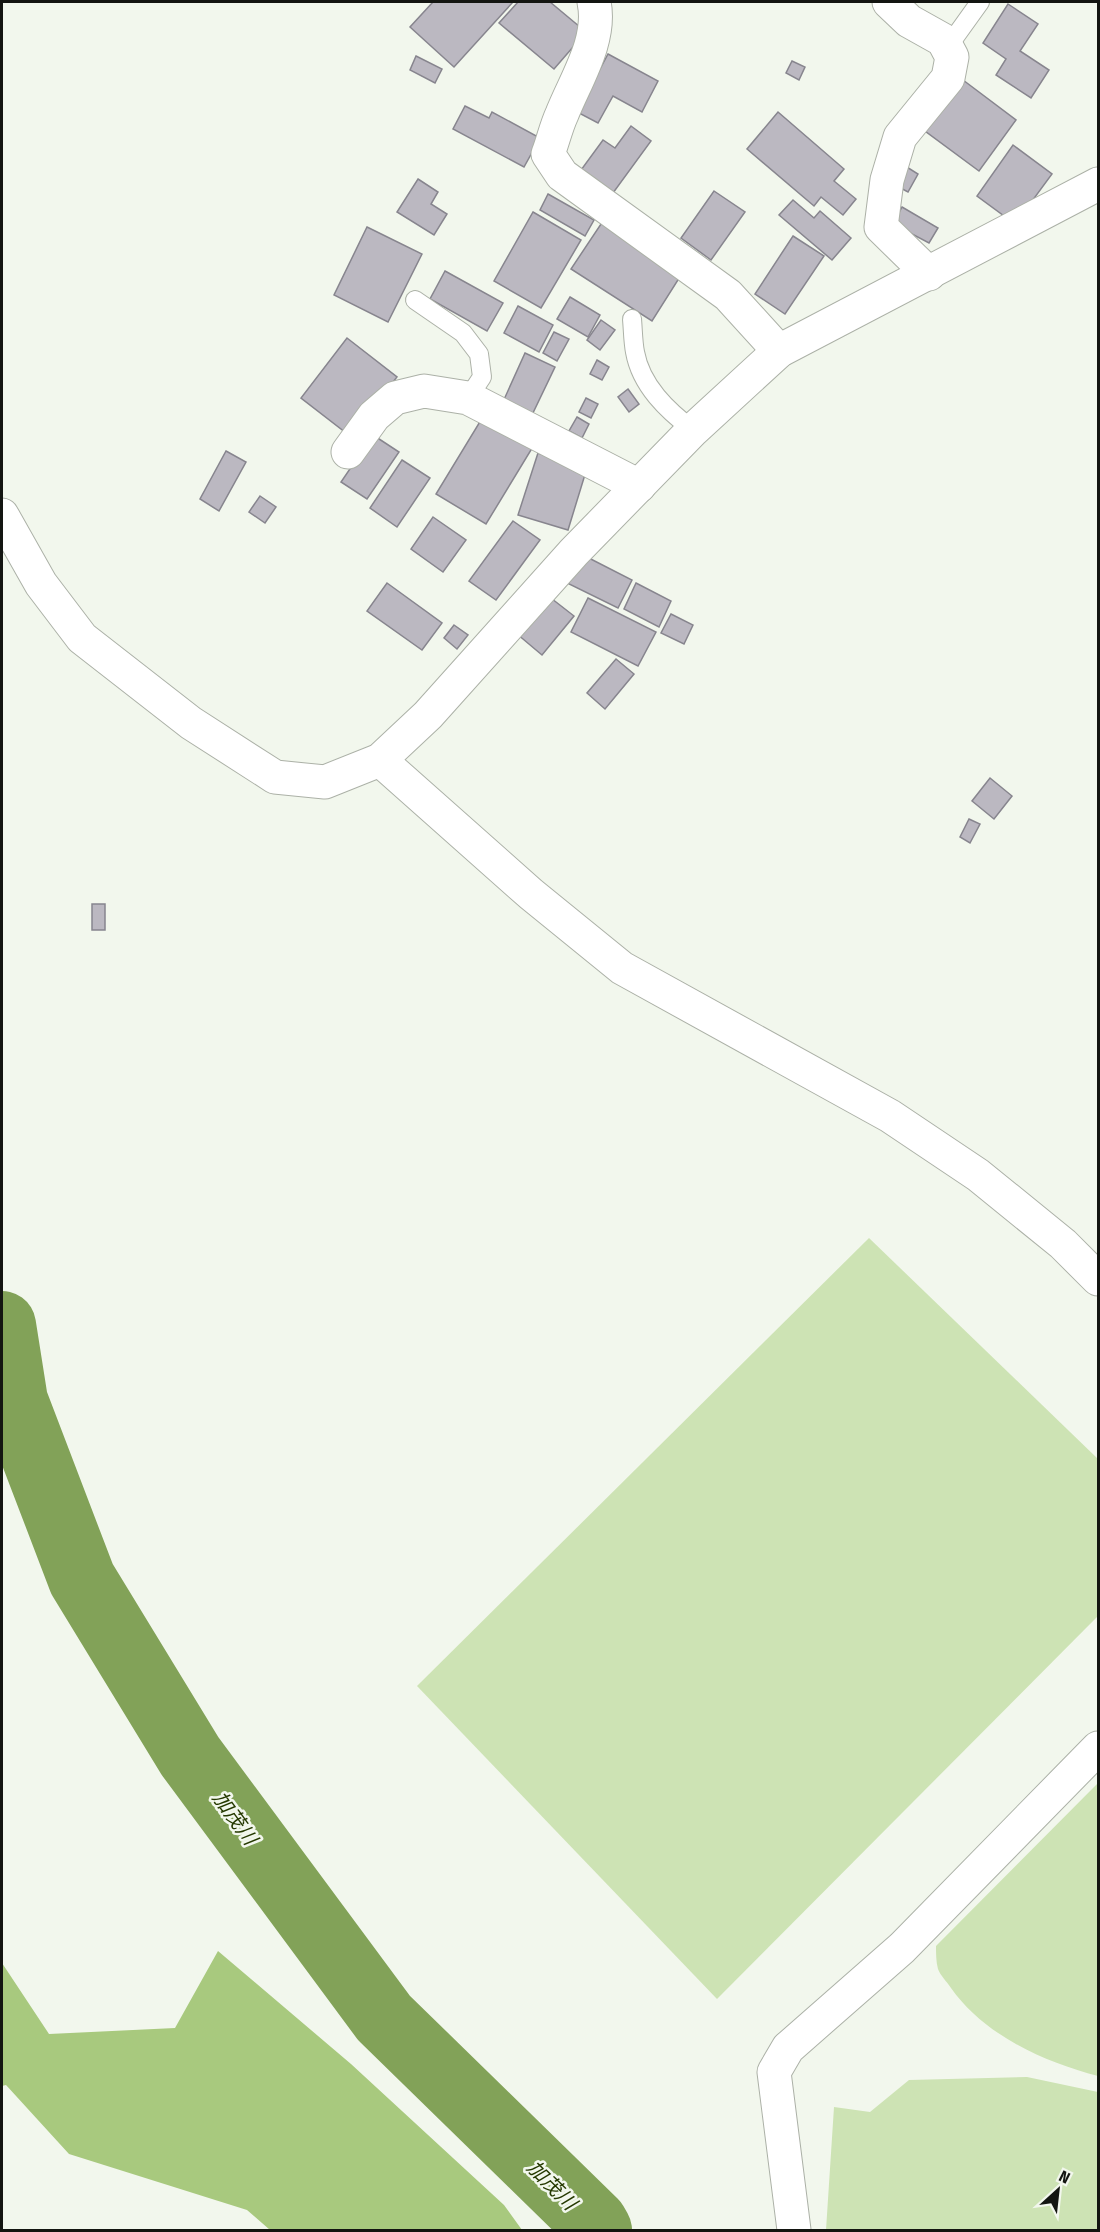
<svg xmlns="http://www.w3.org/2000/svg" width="1100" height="2232" viewBox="0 0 1100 2232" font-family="'Fira Sans Condensed','Noto Sans JP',sans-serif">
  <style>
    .green { fill: #cde3b4 }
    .forest { fill: #a8c97e }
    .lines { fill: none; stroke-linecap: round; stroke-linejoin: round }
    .river { stroke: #82a258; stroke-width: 68 }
    .building { fill: #bbb8c1; stroke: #87858e; stroke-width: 1.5 }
    .service-casing { stroke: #acb1a7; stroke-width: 20 }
    .minor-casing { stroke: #acb1a7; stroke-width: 35 }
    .tertiary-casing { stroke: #acb1a7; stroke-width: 35 }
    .service { stroke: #fff; stroke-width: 18 }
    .minor { stroke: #fff; stroke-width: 33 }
    .tertiary { stroke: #fff; stroke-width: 33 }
    .labels { text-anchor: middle; stroke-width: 5; stroke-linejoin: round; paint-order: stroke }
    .water-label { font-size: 20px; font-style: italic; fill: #253901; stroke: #f2f7ed }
  </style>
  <rect width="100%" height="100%" fill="#f2f7ed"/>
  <g class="green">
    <polygon points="869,1238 1098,1459 1098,1616 717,1999 417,1686"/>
    <path d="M1098 1783V2076C1044 2062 984 2035 951 1988 947 1982 940 1975 938 1969 936 1962 936 1953 936 1946Z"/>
    <polygon points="1027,2077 1098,2092 1098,2230 826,2230 834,2107 870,2112 909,2080"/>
  </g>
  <polygon class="forest" points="218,1951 351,2064 504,2205 522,2230 270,2230 247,2210 69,2154 6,2085 2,2086 2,1963 49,2034 175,2028"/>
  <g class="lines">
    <polyline class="river" points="2,1325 14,1401 82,1579 190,1756 384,2018 594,2223 598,2230"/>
  </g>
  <g class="building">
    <polygon points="433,2 513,2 454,67 410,27"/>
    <polygon points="518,2 550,2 586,32 554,69 499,23"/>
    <polygon points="1008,4 1038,24 1020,51 1049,70 1031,98 996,75 1006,59 983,43"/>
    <polygon points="608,54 658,81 642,112 613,96 598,123 577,112"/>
    <polygon points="416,56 442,69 435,83 410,70"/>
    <polygon points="792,61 805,67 799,80 786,73"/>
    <polygon points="963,80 1016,120 979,171 925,131"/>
    <polygon points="465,106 489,118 492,112 540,138 524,167 453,129"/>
    <polygon points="778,112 844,169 834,181 856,199 843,215 821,197 814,206 747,149"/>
    <polygon points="631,126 651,141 613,193 581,170 603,140 615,148"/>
    <polygon points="1013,145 1052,174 1015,224 977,196"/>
    <polygon points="902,164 918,174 908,192 891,183"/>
    <polygon points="418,179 438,192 431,204 447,214 434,235 397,212"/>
    <polygon points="714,191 745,212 711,260 681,238"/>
    <polygon points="548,194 594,220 585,236 540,210"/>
    <polygon points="793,200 814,218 820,211 851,238 832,260 779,215"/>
    <polygon points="902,207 938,228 929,243 893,224"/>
    <polygon points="533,212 581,240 541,308 494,281"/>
    <polygon points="603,221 683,272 652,321 571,269"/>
    <polygon points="367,227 422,254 388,322 334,295"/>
    <polygon points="793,236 824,256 785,314 755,294"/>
    <polygon points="445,271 503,303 487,331 430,299"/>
    <polygon points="570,297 600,315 588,337 557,319"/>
    <polygon points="518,306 553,325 539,352 504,333"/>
    <polygon points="601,320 615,330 600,350 587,340"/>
    <polygon points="554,332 569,339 557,361 543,353"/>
    <polygon points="347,338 397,377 350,436 301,398"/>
    <polygon points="525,353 555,367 531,417 502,404"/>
    <polygon points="597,360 609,367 602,380 590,374"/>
    <polygon points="628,389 639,404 629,412 618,397"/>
    <polygon points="586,398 598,404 591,418 579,412"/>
    <polygon points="484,415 534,445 486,524 436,494"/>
    <polygon points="577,417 589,424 582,438 569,431"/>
    <polygon points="373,435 399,452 367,499 341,482"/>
    <polygon points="226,451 246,462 219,511 200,499"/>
    <polygon points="538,453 587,468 568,530 518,515"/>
    <polygon points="402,460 430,478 397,527 370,508"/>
    <polygon points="260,496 276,507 265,523 249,512"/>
    <polygon points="433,517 466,540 443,572 411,549"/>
    <polygon points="513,521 540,540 496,600 469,581"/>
    <polygon points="579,553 632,580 618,608 565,582"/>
    <polygon points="387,583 442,623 422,650 367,611"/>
    <polygon points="636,583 671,601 659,627 624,609"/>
    <polygon points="547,595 574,616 542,655 517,634"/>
    <polygon points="588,598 656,632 638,666 571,632"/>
    <polygon points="671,614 693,625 684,644 661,633"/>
    <polygon points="454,625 468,635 457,649 444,638"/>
    <polygon points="616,659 634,674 605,709 587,693"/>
    <polygon points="990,778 1012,796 994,819 972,801"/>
    <polygon points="969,819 980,824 970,843 960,837"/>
    <rect x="92" y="904" width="13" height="26"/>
  </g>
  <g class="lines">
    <g class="service-casing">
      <g id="service">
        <polyline points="947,48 980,2"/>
        <polyline points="415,300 463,333 479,354 482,377 468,398"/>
        <path d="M632 319C633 330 633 342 635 352 641 386 668 411 693 430"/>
      </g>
    </g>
    <g class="minor-casing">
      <g id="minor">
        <path d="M594 2C602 40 576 79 562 114 556 127 553 141 548 154L562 175 728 295 779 351"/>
        <polyline points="889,2 909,21 943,40 952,57 948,78 900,137 887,180 881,227 929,274"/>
        <polyline points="348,452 374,416 395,398 424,391 468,398 639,486"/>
        <polyline points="2,515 41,584 82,638 191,723 275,777 325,782 380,760 428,715 574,552 693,430 779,351 1098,184"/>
        <polyline points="794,2230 774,2072 788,2048 902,1948 1098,1748"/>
      </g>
    </g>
    <g class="tertiary-casing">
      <polyline id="tertiary" points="380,760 531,894 622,968 890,1116 978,1175 1063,1244 1098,1279"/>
    </g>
    <use href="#service" class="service"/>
    <use href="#minor" class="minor"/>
    <use href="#tertiary" class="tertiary"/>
  </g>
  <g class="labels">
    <g class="water-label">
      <text transform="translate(235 1818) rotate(54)" y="7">加茂川</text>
      <text transform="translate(552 2185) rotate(45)" y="7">加茂川</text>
    </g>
  </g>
  <rect width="1100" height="2232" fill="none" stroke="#131511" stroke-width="6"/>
  <g transform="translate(1058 2190) rotate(27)" stroke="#f2f7ed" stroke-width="4.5" paint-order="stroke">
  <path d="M0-4.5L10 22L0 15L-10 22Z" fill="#131511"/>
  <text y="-9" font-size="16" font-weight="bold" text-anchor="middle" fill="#131511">N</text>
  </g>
</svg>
